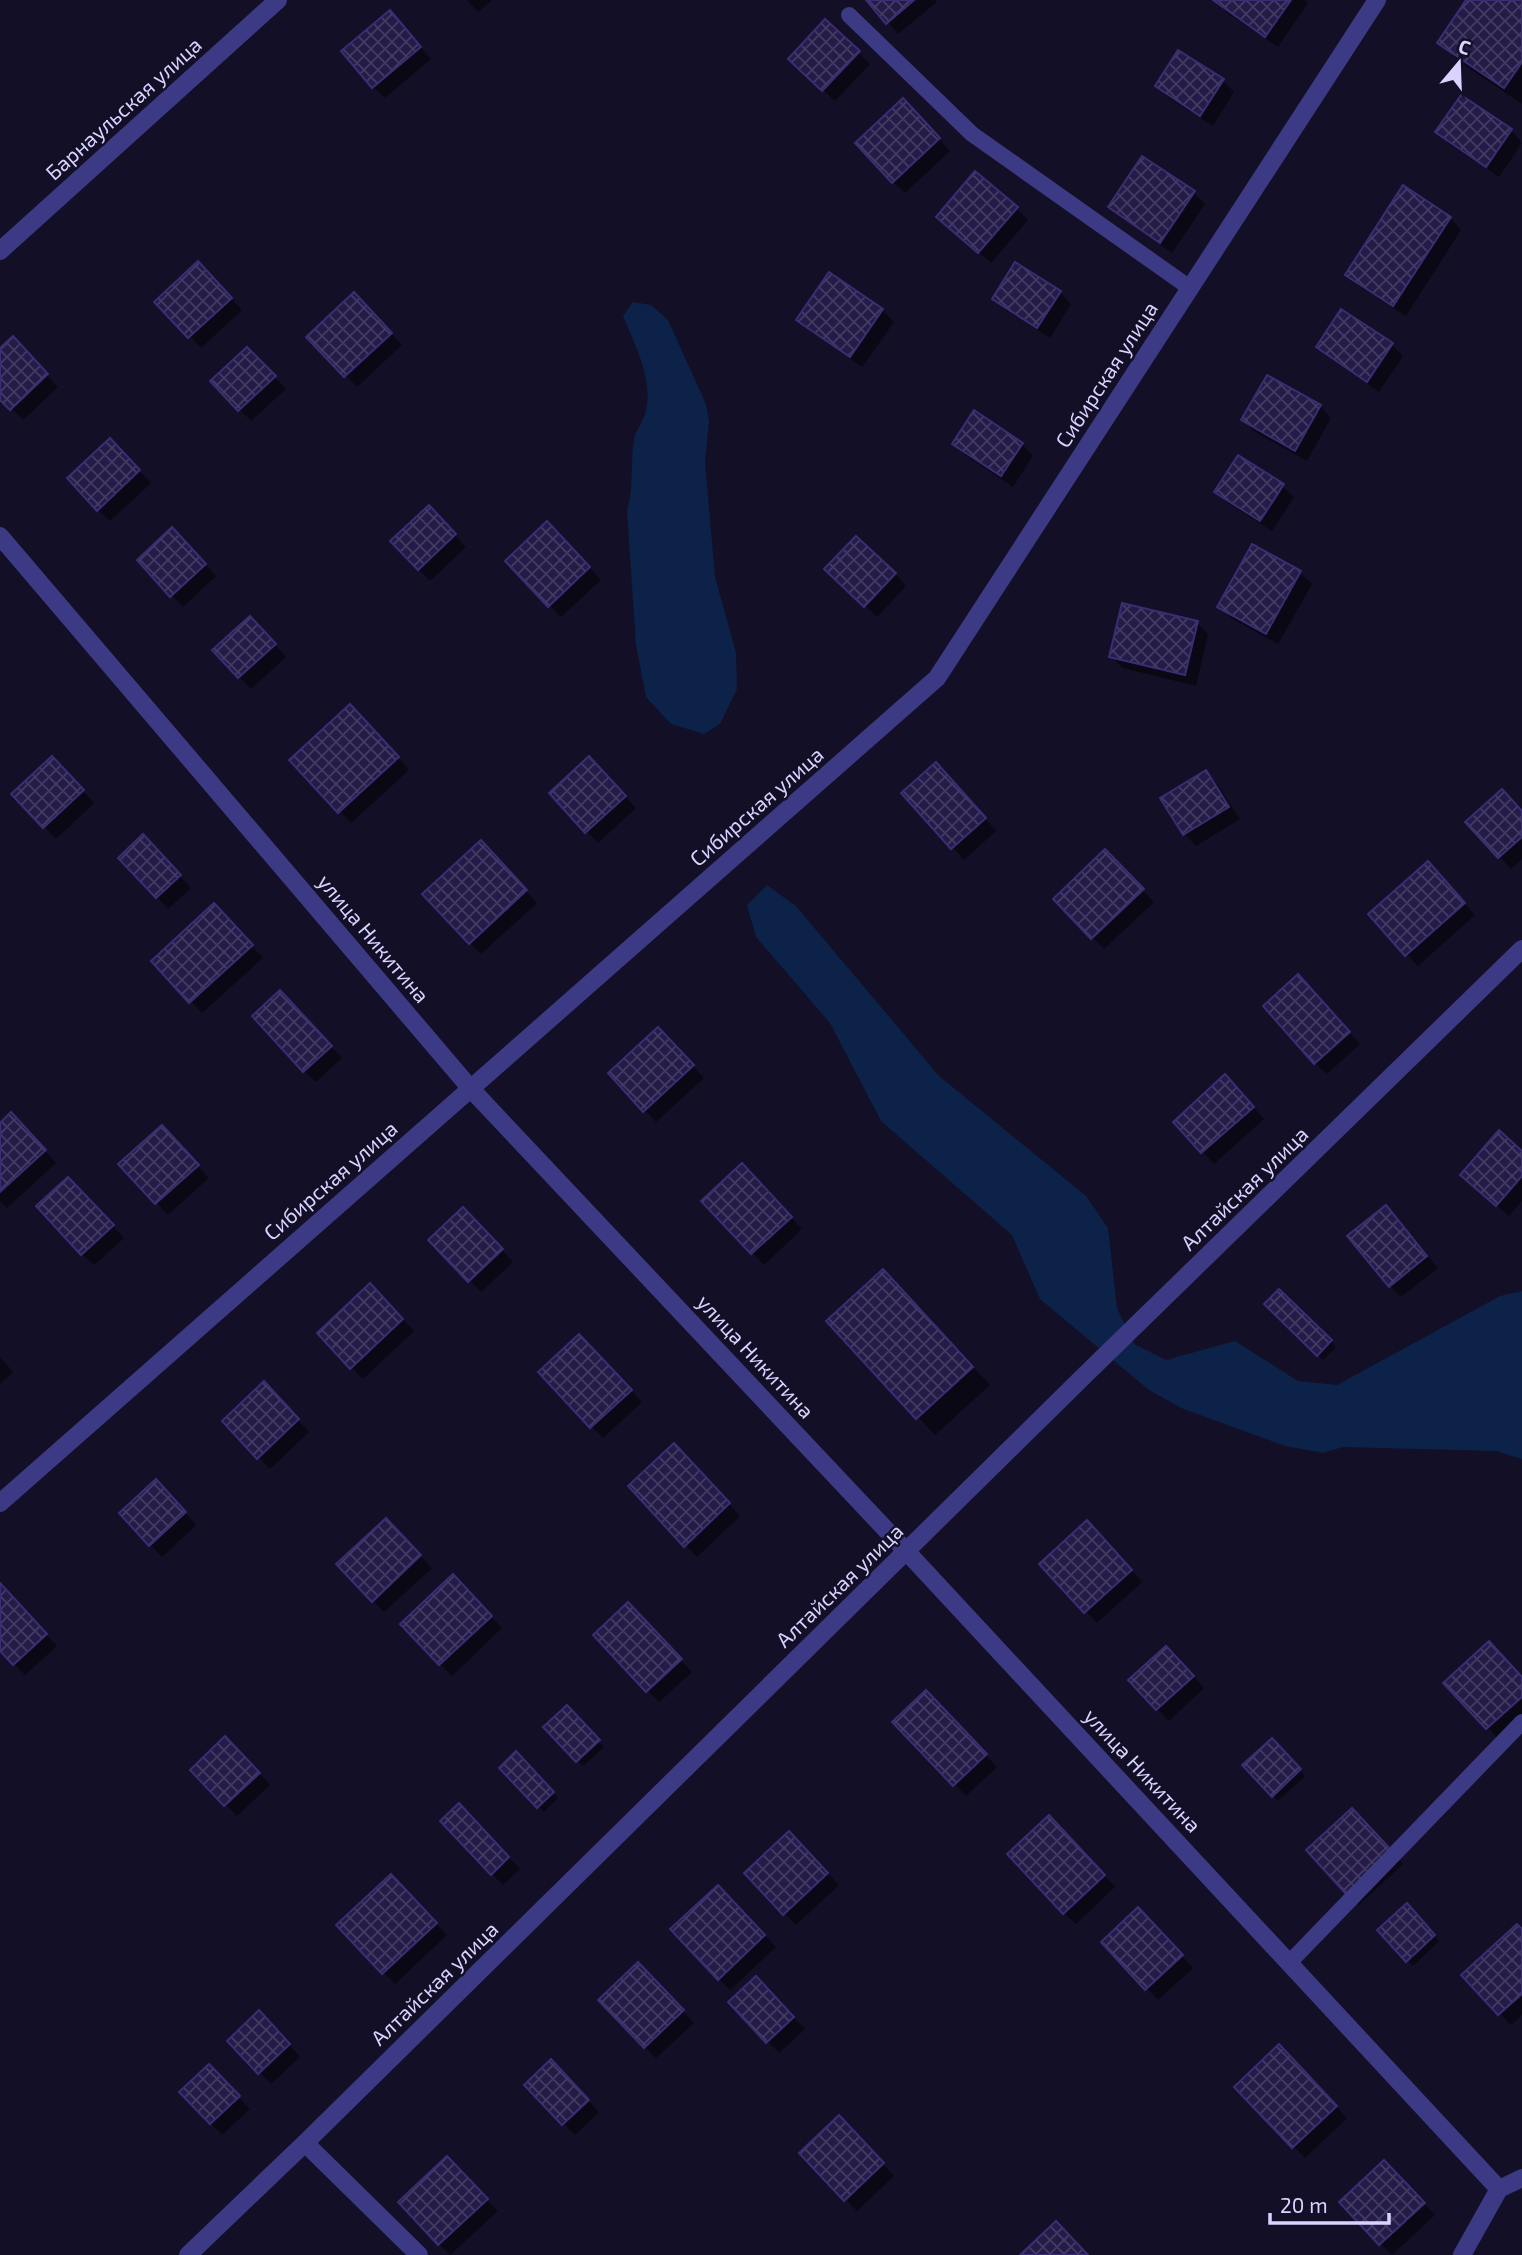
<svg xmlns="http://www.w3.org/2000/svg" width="1522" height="2255" viewBox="0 0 1522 2255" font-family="'Exo 2',sans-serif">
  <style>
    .water { fill: #0c2248 }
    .shadow { fill: #0007 }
    .building { fill: url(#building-cross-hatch); stroke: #3b2d73; stroke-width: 2 }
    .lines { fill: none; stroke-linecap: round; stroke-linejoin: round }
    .service { stroke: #3d3a85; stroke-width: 16 }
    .minor { stroke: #3d3a85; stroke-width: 18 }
    .tertiary { stroke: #3d3a85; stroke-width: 18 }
    .labels { text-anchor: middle; stroke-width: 5; stroke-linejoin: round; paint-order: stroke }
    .street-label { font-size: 21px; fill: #d9d4ff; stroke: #130f26 }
  </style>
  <defs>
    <pattern id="building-cross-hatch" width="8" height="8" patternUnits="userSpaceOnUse" patternTransform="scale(1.75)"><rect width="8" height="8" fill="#241b47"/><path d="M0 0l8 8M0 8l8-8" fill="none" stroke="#433b63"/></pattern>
  </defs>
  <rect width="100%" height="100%" fill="#130f26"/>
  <g class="water">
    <path d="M633 302 651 305 668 320 706 404 709 422 705 461 715 577 736 653 737 689 720 724 704 734 671 724 646 697 636 645 627 511C634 487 630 464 634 440 635 429 646 420 647 405 651 374 634 343 623 316Z"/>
    <polygon points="767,885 796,906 939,1076 1086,1196 1108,1228 1117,1308 1134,1344 1166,1360 1235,1341 1298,1381 1337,1385 1500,1296 1522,1291 1522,1459 1496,1451 1343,1447 1323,1453 1285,1446 1181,1408 1149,1390 1040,1299 1012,1235 881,1121 830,1023 756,937 747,905"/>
  </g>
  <g class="shadow">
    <polygon points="467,0 492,0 478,12"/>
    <polygon points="868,0 935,0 937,2 898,34"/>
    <polygon points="1215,0 1305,0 1308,3 1278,47 1226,12"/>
    <polygon points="1469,0 1522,0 1522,104 1457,60 1440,42"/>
    <polygon points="825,21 870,64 835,101 801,70"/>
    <polygon points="401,24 431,59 385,98 373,87"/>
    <polygon points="1223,81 1234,92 1213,126 1169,98 1157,86"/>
    <polygon points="914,112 950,151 905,193 893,182"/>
    <polygon points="1511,130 1522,143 1499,177 1449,144 1438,132"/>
    <polygon points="1194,193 1205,204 1172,253 1122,218 1110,207"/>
    <polygon points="1016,208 1028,220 991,263 950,228"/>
    <polygon points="1450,218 1461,230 1406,316 1359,286 1347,274"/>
    <polygon points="209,275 242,310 201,348 157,302"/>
    <polygon points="1060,292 1071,304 1050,338 1006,310 994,299"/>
    <polygon points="366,306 402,345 357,387 309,337"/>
    <polygon points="882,310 894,322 862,367 810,331 799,320"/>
    <polygon points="1342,311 1392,345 1403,356 1379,392 1330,358 1318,347"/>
    <polygon points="13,339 58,387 23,420 0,397 0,351"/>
    <polygon points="247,349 286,389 251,421 212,381"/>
    <polygon points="1320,406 1331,418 1307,461 1255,432 1243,420"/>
    <polygon points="954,444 1022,444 1033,456 1013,487 965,455"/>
    <polygon points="122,452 151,483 110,521 98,510"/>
    <polygon points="1282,486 1294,497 1272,531 1228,503 1217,492"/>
    <polygon points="440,519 466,547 430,581 393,541"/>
    <polygon points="559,535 601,580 561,617 508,561"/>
    <polygon points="184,541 216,576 183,607 172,595"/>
    <polygon points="1253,546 1300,573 1312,584 1278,644 1231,618 1219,606"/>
    <polygon points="827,569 895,574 906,586 877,617"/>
    <polygon points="1197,623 1208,634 1196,686 1123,668 1111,656"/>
    <polygon points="261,630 286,657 251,689 215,651"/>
    <polygon points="362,718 409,770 351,823 292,760"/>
    <polygon points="63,770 94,803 56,839 14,794"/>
    <polygon points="601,770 636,808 598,843 587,831"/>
    <polygon points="1206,772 1217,784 1240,819 1196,846 1185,834 1163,798"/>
    <polygon points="948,776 996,831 964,860 904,793"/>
    <polygon points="1522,812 1522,859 1511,869 1467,822"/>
    <polygon points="155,848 191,888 168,909 157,897"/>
    <polygon points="1105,852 1154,902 1104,949 1055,899"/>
    <polygon points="493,854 537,903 481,954 470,943"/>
    <polygon points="1439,875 1475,915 1418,966 1370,915"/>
    <polygon points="225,917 263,958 202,1013 153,961"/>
    <polygon points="1309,988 1360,1044 1327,1074 1315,1063"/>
    <polygon points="292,1004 342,1058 316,1082 304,1071"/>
    <polygon points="670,1041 704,1078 656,1122 610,1073"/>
    <polygon points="1237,1088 1264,1119 1214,1164 1175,1122"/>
    <polygon points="0,1125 23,1126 56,1163 7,1208 0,1201"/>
    <polygon points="173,1139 209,1178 168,1215 121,1164"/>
    <polygon points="1522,1153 1522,1201 1509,1216 1474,1186"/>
    <polygon points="754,1177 802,1229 764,1265 704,1201"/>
    <polygon points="80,1190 124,1238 94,1265 82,1254"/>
    <polygon points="1397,1219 1438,1268 1401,1297 1390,1286"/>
    <polygon points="474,1220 513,1262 481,1292 430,1240"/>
    <polygon points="900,1288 990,1385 935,1435 828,1321"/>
    <polygon points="1279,1291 1336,1347 1323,1360 1267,1304"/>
    <polygon points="382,1297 414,1331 363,1379 351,1367"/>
    <polygon points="579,1336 642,1402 603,1438 540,1372"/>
    <polygon points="0,1357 13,1372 0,1384"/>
    <polygon points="275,1395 309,1432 270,1469 224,1421"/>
    <polygon points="685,1457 740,1516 697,1557 686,1545"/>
    <polygon points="167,1493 196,1525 162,1557 121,1513"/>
    <polygon points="386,1520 432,1568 384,1612 339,1564"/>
    <polygon points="1099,1534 1142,1582 1097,1623 1042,1564"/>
    <polygon points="0,1586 57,1646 25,1675 0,1649"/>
    <polygon points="464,1588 502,1628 452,1676 402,1624"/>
    <polygon points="639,1616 692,1672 659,1702 595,1635"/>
    <polygon points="1178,1659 1204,1688 1169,1721 1131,1680"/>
    <polygon points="1522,1678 1522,1719 1499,1740 1446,1683"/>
    <polygon points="926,1693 997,1767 966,1796 895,1722"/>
    <polygon points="567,1707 604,1747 583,1766 546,1727"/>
    <polygon points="1272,1741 1305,1776 1278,1801 1245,1766"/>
    <polygon points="237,1750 270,1785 237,1816 192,1770"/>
    <polygon points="516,1753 558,1798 544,1812 502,1768"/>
    <polygon points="459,1806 520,1869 503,1885 492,1874"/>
    <polygon points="1364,1821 1403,1864 1359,1905 1347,1893"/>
    <polygon points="1060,1829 1115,1887 1076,1924 1064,1913"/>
    <polygon points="789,1833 839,1885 796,1925 746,1873"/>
    <polygon points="403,1888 447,1935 395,1984 383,1972"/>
    <polygon points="729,1899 776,1947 730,1990 719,1979"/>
    <polygon points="1407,1906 1439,1941 1413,1966 1379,1930"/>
    <polygon points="1150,1921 1193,1968 1158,2000 1103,1942"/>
    <polygon points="1522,1931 1522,2015 1511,2025 1464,1975"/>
    <polygon points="650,1976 694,2023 656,2058 645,2047"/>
    <polygon points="756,1978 805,2029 779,2053 730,2002"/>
    <polygon points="270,2024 300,2057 271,2084 229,2041"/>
    <polygon points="1291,2058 1347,2118 1305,2158 1236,2087"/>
    <polygon points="209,2066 250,2109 222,2135 181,2092"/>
    <polygon points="563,2073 599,2112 575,2135 527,2085"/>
    <polygon points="850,2129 894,2176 857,2211 801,2153"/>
    <polygon points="1384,2162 1435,2215 1392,2255 1380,2244"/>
    <polygon points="459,2170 498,2211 450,2255 439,2244"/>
  </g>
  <g class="building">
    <polygon points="866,0 914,0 886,24"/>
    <polygon points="1213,0 1291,0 1265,37"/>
    <polygon points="1466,0 1522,0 1522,62 1504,88 1437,43"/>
    <polygon points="390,10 421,47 372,88 341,51"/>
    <polygon points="825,19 860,51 822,91 788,59"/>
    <polygon points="1178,50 1224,79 1200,116 1155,86"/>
    <polygon points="1461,95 1512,129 1486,167 1435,132"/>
    <polygon points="903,98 940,138 892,183 855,143"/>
    <polygon points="1142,156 1195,191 1160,243 1108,207"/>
    <polygon points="975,171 1018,207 978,253 936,217"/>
    <polygon points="1403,185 1451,217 1393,306 1345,275"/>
    <polygon points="198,261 232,298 188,338 154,302"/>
    <polygon points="1015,262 1061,291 1037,328 992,299"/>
    <polygon points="829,272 883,309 850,357 796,320"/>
    <polygon points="354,292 392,333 344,377 306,337"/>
    <polygon points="1341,309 1393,343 1367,382 1316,347"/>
    <polygon points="13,336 48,374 10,410 0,400 0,348"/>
    <polygon points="247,347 276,376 238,411 210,381"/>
    <polygon points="1267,375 1321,405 1295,451 1241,420"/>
    <polygon points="974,410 1023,443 1001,476 952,444"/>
    <polygon points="110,438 140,470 97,511 67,478"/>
    <polygon points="1238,455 1284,484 1260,521 1214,492"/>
    <polygon points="429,505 456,534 418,570 390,541"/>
    <polygon points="547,521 590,567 548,607 505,561"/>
    <polygon points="172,527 206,564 170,597 137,560"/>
    <polygon points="856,536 896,573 864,607 824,569"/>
    <polygon points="1252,544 1301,571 1266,634 1217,607"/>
    <polygon points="1122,603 1198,621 1185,675 1109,657"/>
    <polygon points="250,616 276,644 238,678 212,650"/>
    <polygon points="350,704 399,757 338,813 289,760"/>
    <polygon points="52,756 84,790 43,828 11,794"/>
    <polygon points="589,756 626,796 585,833 549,793"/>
    <polygon points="936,762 986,818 951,849 901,793"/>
    <polygon points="1206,770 1229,807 1183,835 1160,798"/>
    <polygon points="1502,789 1522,811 1522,837 1498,858 1465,822"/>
    <polygon points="143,834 181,875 156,898 118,858"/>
    <polygon points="481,840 527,890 469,944 422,894"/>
    <polygon points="1105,849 1144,889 1091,939 1053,899"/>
    <polygon points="1428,861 1465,903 1405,956 1368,914"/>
    <polygon points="214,903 253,945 189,1003 151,961"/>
    <polygon points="1298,974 1350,1032 1314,1064 1263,1006"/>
    <polygon points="280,990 332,1046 303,1072 252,1016"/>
    <polygon points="658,1027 694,1065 643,1112 608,1073"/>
    <polygon points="1225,1074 1254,1107 1201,1153 1173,1122"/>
    <polygon points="11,1112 46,1150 0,1192 0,1123"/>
    <polygon points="162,1125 199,1165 155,1204 118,1164"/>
    <polygon points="1499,1130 1522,1151 1522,1176 1496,1206 1460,1175"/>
    <polygon points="742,1163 792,1217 751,1254 701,1201"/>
    <polygon points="68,1177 114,1225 81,1255 36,1206"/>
    <polygon points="1386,1205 1427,1256 1389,1287 1347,1236"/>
    <polygon points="463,1207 503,1249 468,1282 428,1240"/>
    <polygon points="883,1269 973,1367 916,1419 826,1321"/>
    <polygon points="370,1283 403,1319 350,1369 317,1333"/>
    <polygon points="1279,1289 1332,1340 1317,1356 1264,1304"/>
    <polygon points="579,1334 632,1390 590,1428 538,1372"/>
    <polygon points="264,1381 299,1419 257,1459 222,1421"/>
    <polygon points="674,1443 730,1503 684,1547 628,1486"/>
    <polygon points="156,1479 186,1512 149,1546 119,1513"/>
    <polygon points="386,1518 421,1555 372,1602 336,1564"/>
    <polygon points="1087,1520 1132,1570 1084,1613 1039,1564"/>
    <polygon points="453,1574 492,1616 439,1665 400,1624"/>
    <polygon points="0,1583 47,1634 13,1665 0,1651"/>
    <polygon points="628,1602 682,1659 646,1692 593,1635"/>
    <polygon points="1489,1641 1522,1677 1522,1697 1486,1729 1443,1683"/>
    <polygon points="1166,1646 1194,1676 1156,1710 1128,1680"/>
    <polygon points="926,1690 987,1754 953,1786 892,1722"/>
    <polygon points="567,1705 600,1740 576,1762 543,1727"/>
    <polygon points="225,1736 260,1773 224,1806 190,1770"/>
    <polygon points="1272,1738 1301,1769 1272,1797 1242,1765"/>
    <polygon points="516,1751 554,1792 537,1808 499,1768"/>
    <polygon points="459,1803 509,1857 491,1875 440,1821"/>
    <polygon points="1352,1808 1393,1852 1346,1894 1306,1850"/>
    <polygon points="1049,1815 1105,1875 1063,1914 1007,1854"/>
    <polygon points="789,1831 828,1873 783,1915 744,1873"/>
    <polygon points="391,1874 437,1923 382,1974 336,1925"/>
    <polygon points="718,1885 765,1935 718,1980 670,1929"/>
    <polygon points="1407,1903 1435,1935 1406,1962 1377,1930"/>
    <polygon points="1138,1907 1183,1955 1145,1990 1101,1942"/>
    <polygon points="1517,1924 1522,1929 1522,1994 1498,2015 1461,1975"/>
    <polygon points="638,1962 684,2010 644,2048 598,2000"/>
    <polygon points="756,1976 794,2017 766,2043 728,2002"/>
    <polygon points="259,2010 290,2044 258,2074 227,2041"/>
    <polygon points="1279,2044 1337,2106 1292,2148 1234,2087"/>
    <polygon points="551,2059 589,2100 562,2125 524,2085"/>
    <polygon points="209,2064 240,2096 210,2124 179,2092"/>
    <polygon points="839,2115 884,2163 844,2201 799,2153"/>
    <polygon points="447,2156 488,2199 438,2245 398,2202"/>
    <polygon points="1384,2160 1425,2203 1379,2245 1339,2202"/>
    <polygon points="1056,2221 1088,2255 1020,2255"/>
  </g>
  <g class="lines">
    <g class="service">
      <polyline points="849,15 972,134 1190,288"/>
      <polyline points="1289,1963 1522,1722"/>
    </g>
    <g class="minor">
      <polyline points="0,536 471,1089 907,1552 1499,2189"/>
      <polyline points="0,1503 937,678 1377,0"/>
      <polyline points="305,2143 419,2255"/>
      <polyline points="188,2255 305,2143 1088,1372 1522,949"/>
      <polyline points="1462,2255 1499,2189 1522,2178"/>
    </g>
    <polyline class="tertiary" points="0,251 278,0"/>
  </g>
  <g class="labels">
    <g class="street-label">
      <text transform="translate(124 109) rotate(-42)" y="7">Барнаульская улица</text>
      <text transform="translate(1107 375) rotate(-57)" y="7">Сибирская улица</text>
      <text transform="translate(757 807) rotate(-41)" y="7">Сибирская улица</text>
      <text transform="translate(373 939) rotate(50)" y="7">улица Никитина</text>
      <text transform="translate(331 1181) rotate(-41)" y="7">Сибирская улица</text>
      <text transform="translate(1245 1189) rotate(-44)" y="7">Алтайская улица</text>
      <text transform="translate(755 1357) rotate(47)" y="7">улица Никитина</text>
      <text transform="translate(840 1586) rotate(-44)" y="7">Алтайская улица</text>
      <text transform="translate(1142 1771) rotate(47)" y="7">улица Никитина</text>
      <text transform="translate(435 1984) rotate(-44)" y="7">Алтайская улица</text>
    </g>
  </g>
  <g transform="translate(1459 63) rotate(19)" stroke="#130f26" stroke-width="5" paint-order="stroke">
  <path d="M0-5L12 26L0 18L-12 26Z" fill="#d9d4ff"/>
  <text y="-10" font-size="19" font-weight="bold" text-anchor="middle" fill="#d9d4ff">С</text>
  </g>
  <path d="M1270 2213v10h119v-10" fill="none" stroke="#d9d4ff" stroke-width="3.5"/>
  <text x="1280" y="2213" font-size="21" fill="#d9d4ff" stroke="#130f26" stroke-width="5" paint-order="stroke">20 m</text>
</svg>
